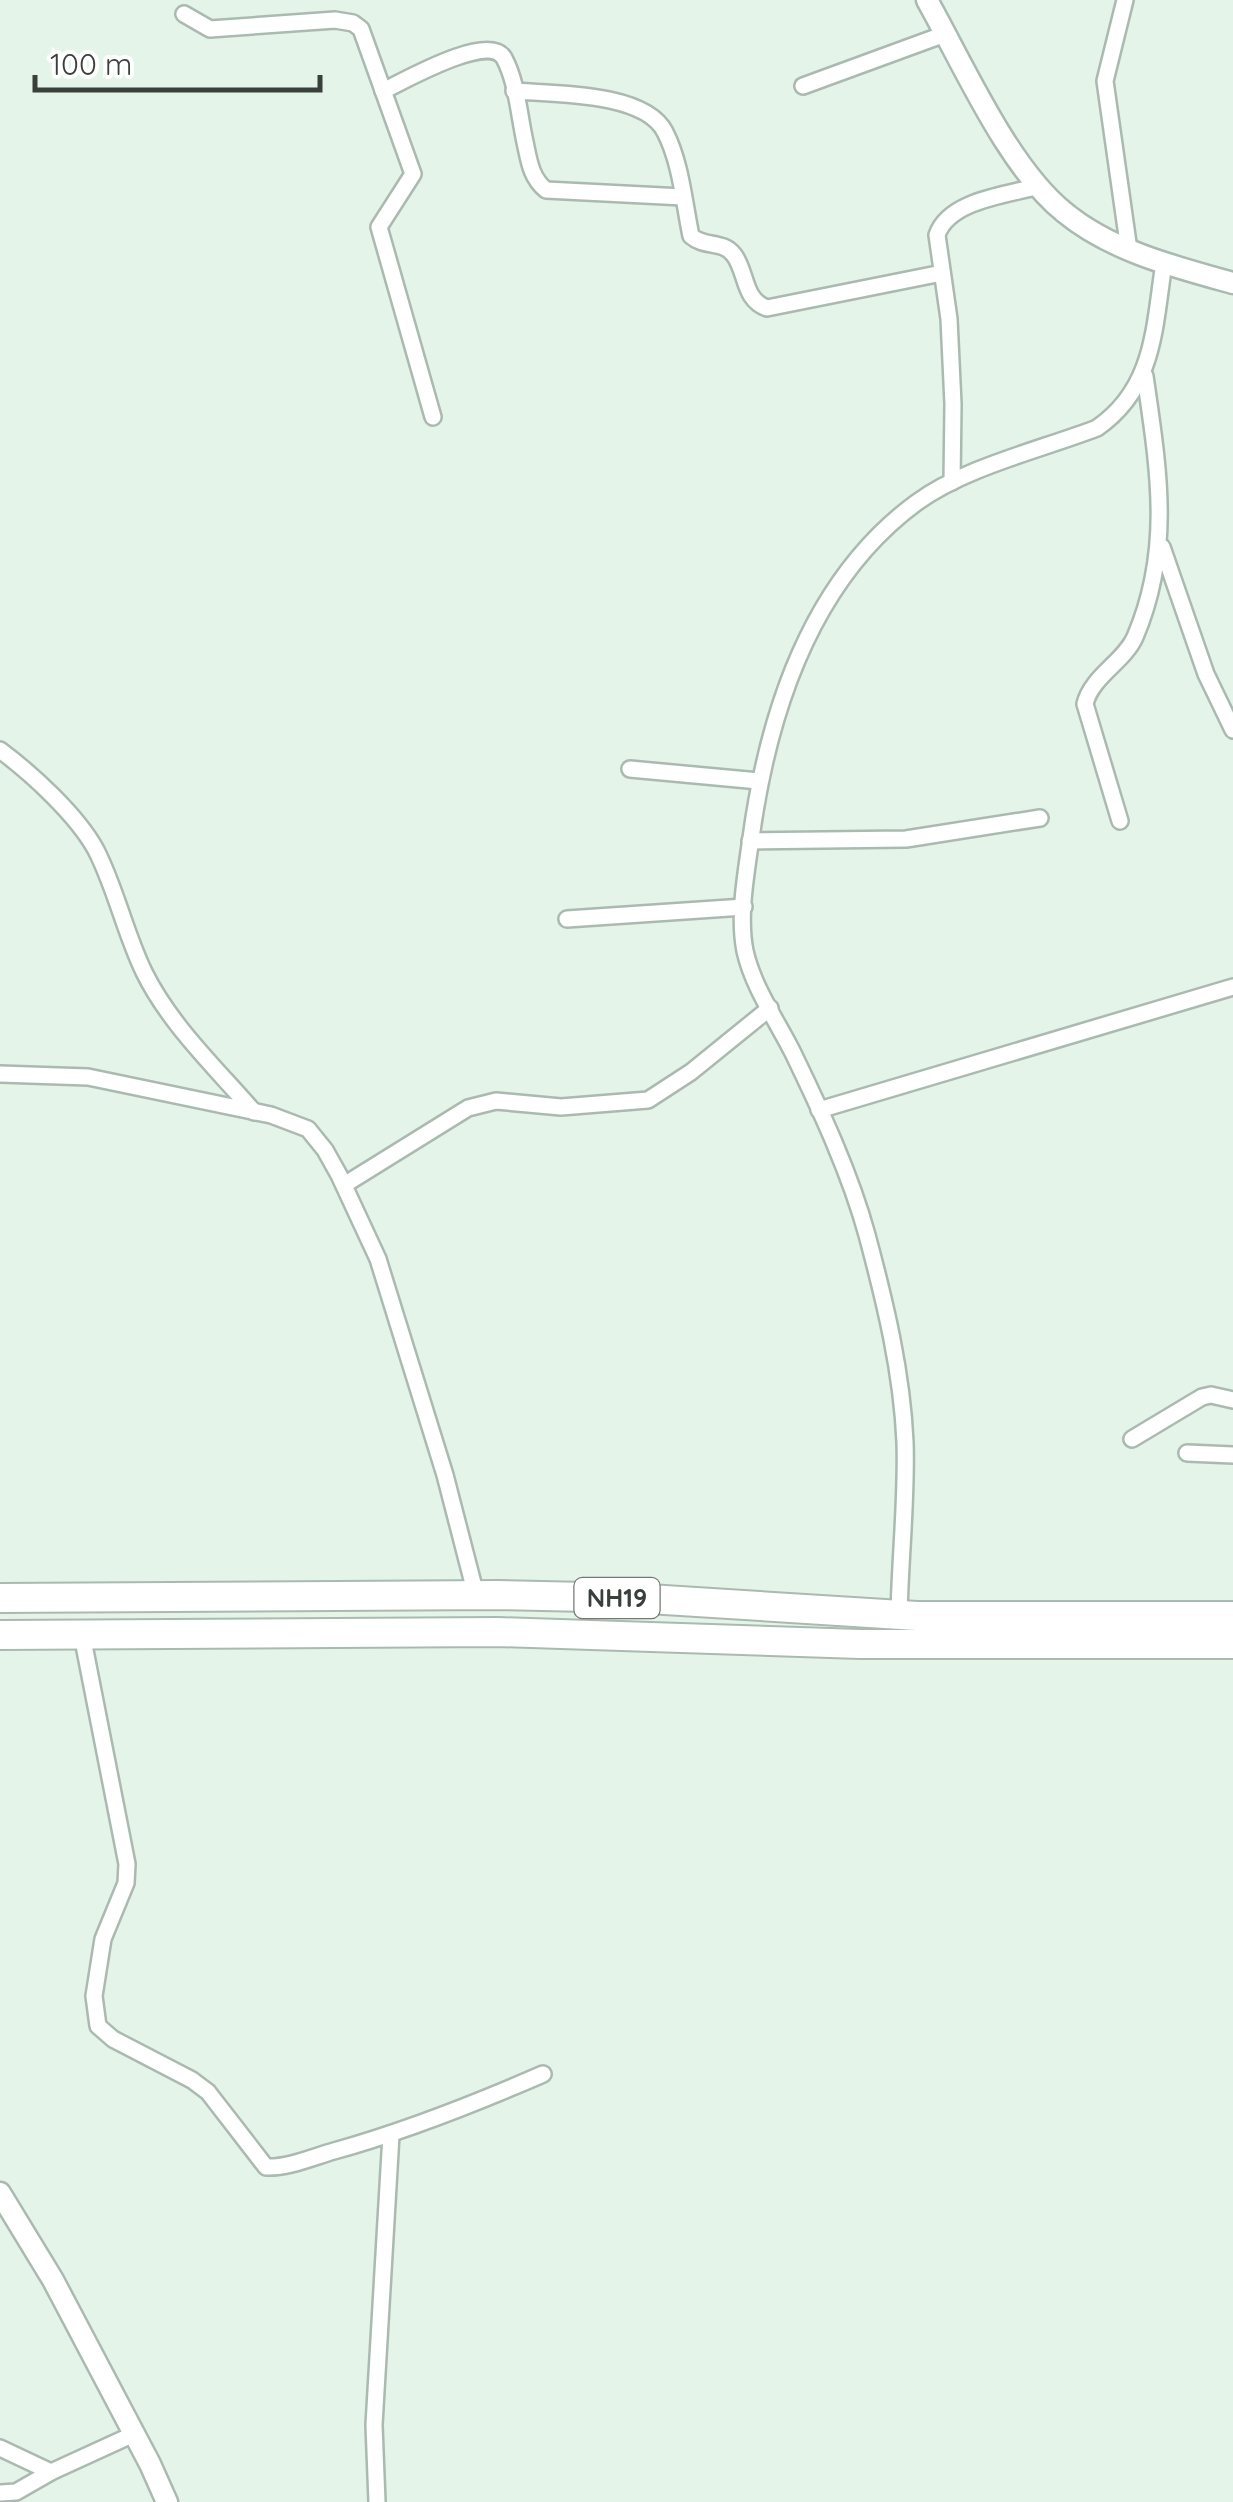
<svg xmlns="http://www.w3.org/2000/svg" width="1233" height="2502" viewBox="0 0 1233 2502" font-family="Quicksand,sans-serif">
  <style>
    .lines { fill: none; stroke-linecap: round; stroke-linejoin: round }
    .street-casing { stroke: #abbab0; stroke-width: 20 }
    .secondary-casing { stroke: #abbab0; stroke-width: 25 }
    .highway-casing { stroke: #abbab0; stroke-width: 32 }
    .street { stroke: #fff; stroke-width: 15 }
    .secondary { stroke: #fff; stroke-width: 20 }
    .highway { stroke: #fff; stroke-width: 28 }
    .labels { text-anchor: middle; stroke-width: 8; stroke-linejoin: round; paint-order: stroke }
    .shield { fill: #fff; stroke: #747976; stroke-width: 2.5 }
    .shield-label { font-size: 25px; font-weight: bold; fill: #393f3b }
  </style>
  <rect width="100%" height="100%" fill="#e4f4e9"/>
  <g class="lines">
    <g class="street-casing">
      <g id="street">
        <polyline points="1125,0 1105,81 1129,250"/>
        <polyline points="184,14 210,29 335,20 353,23 361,29 413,174 379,227 433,417"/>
        <polyline points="803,86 945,34"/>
        <path d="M383 91C404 81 489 32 504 58 517 82 519 115 525 142 529 161 531 178 546 190L683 197"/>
        <path d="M514 91C553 94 645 92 665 132 681 163 684 203 691 236 705 248 723 240 734 255 747 272 743 300 767 308L942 273"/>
        <path d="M952 482 953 404 949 319 937 235C949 200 1007 195 1039 186"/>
        <polyline points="1162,547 1206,674 1233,730"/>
        <path d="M0 750C32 774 77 815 96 850 116 889 125 933 144 972 170 1025 216 1068 254 1112"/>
        <polyline points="630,769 759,781"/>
        <path d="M1120 821 1085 704C1091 677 1124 662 1135 637 1173 548 1158 467 1145 376"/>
        <polyline points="750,841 906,839 1040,818"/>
        <polyline points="567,919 744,907"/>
        <polyline points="0,1074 88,1077 271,1115 308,1129 325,1150 339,1175 378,1259 445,1475 476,1595"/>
        <polyline points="819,1110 1233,987"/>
        <polyline points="344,1185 468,1108 496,1101 561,1107 648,1100 691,1072 770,1008"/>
        <polyline points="1132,1439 1202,1397 1211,1395 1233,1400"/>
        <polyline points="1187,1453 1233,1455"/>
        <path d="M899 1615C900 1560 907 1496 905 1442 902 1372 885 1302 867 1235 850 1173 821 1111 793 1053 777 1021 753 987 745 951 738 916 746 874 751 838 768 713 810 581 916 503 965 467 1040 450 1097 428 1155 388 1154 327 1164 263"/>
        <path d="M82 1635 127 1864 126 1883 103 1939 94 1996 98 2026 113 2039 192 2080 208 2092 266 2167C288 2168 313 2157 334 2151 406 2131 474 2104 543 2074"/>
        <polyline points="0,2448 51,2472"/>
        <polyline points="0,2493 16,2492 51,2472 134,2434"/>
        <polyline points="377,2502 374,2425 391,2135"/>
      </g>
    </g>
    <g class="secondary-casing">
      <g id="secondary">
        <path d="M927 0C963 64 1008 167 1064 212 1111 251 1175 267 1233 283"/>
        <polyline points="0,2193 53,2280 150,2464 167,2502"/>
      </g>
    </g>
    <g class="highway-casing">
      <g id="highway">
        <polyline points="0,1598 498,1595 633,1598 917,1616 1233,1616"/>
        <polyline points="0,1635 498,1632 860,1644 1233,1644"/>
      </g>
    </g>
    <use href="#street" class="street"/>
    <use href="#secondary" class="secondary"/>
    <use href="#highway" class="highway"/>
  </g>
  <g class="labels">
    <rect class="shield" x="574.5" y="1578" width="85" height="40" rx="8"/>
    <g class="shield-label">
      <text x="617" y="1607">NH19</text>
    </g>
  </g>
  <path d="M35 75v15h285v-15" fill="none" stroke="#393f3b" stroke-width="5"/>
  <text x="50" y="75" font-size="30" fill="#393f3b" stroke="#ffffff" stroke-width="8" paint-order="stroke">100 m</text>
</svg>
